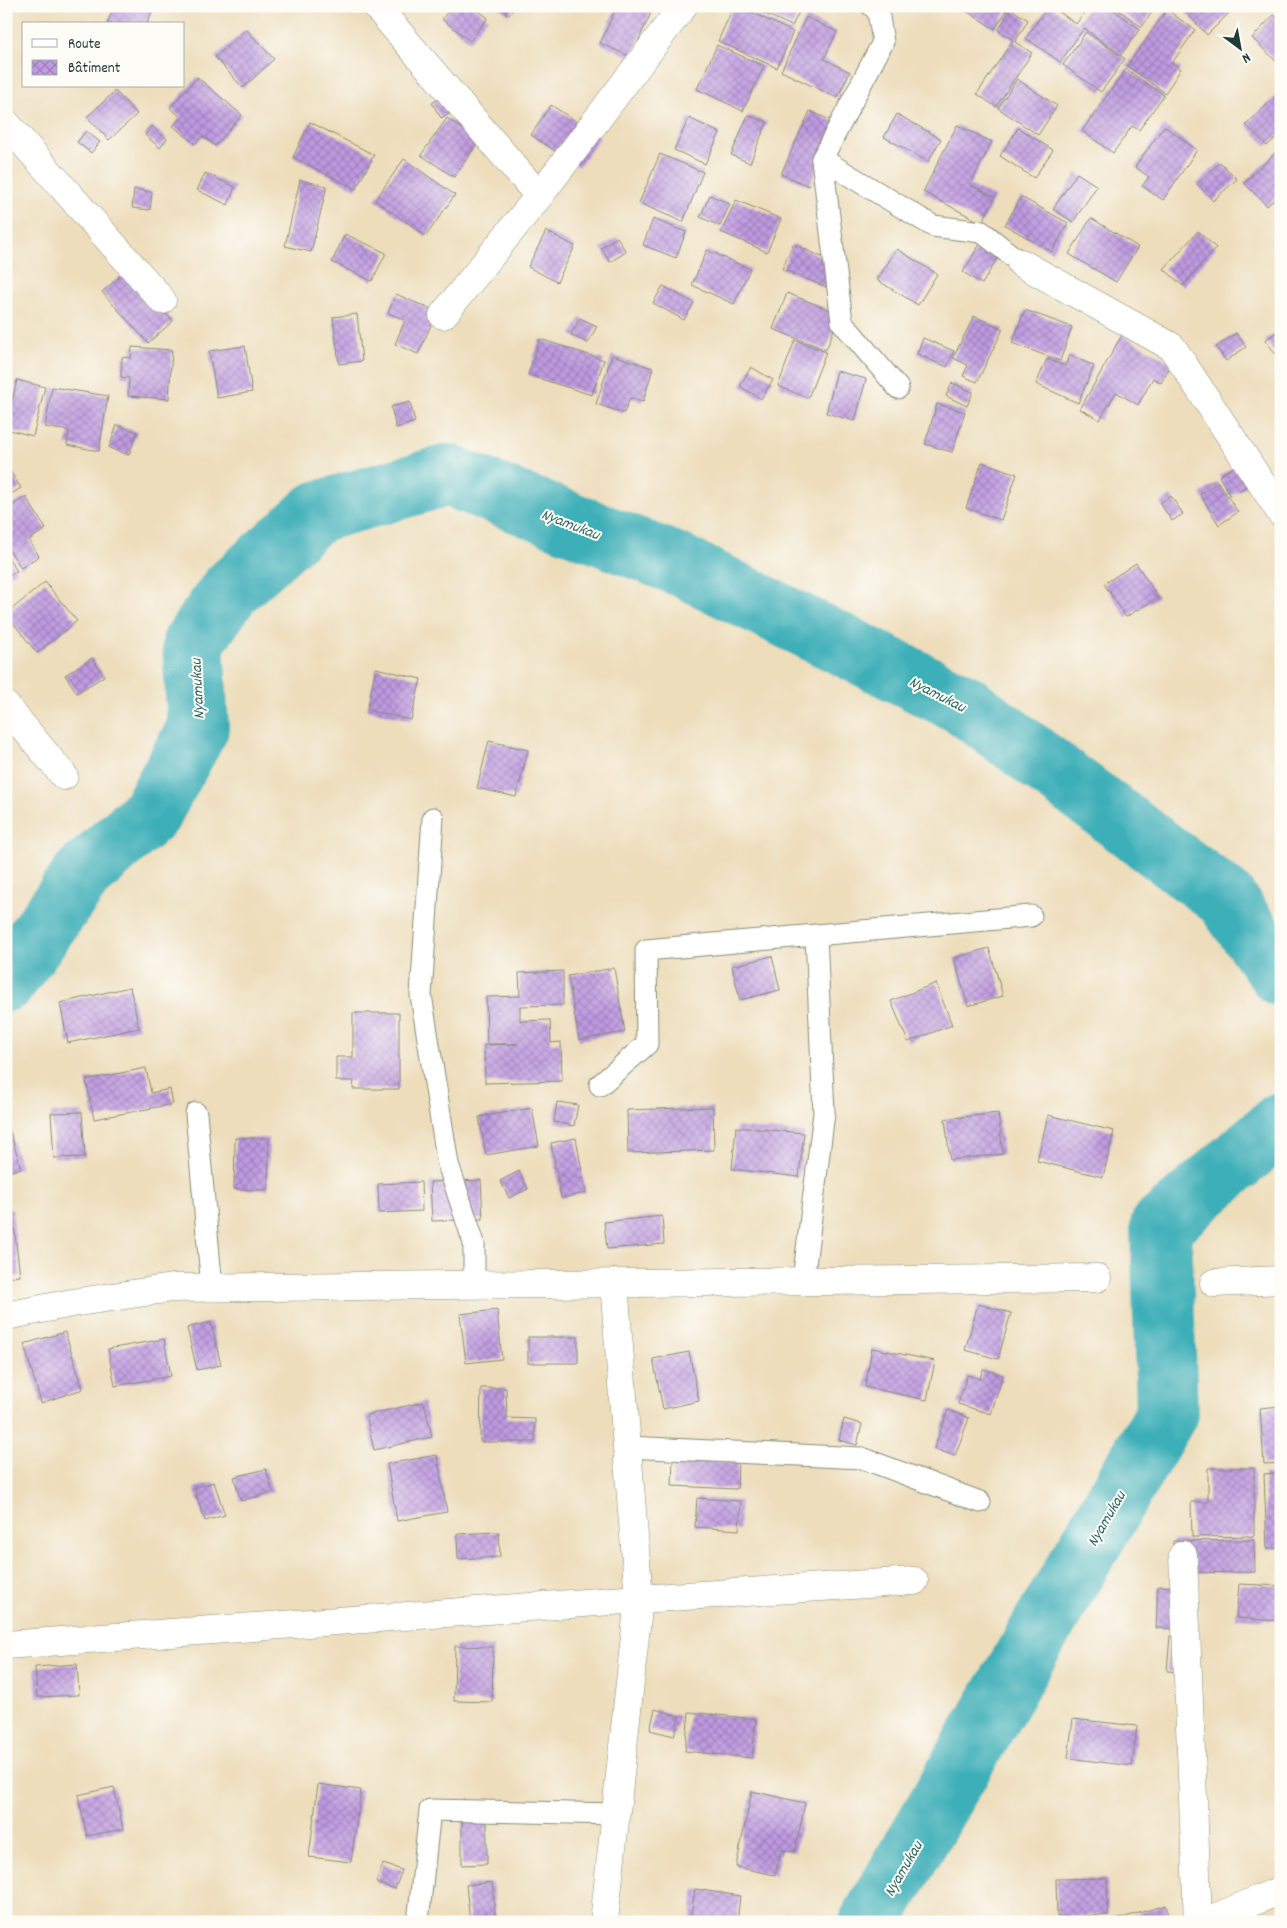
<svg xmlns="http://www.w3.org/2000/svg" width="1287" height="1928" viewBox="0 0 1287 1928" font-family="Dekko,sans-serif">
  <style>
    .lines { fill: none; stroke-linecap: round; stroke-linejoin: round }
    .river { stroke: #3eafb8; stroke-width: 62 }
    .building { fill: url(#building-cross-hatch) }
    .service-casing { stroke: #868d78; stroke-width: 23 }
    .minor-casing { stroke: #868d78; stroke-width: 29 }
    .service { stroke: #fff; stroke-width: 21 }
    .minor { stroke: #fff; stroke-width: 28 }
    .labels { text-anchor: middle; stroke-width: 4; stroke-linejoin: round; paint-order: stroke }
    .water-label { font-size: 16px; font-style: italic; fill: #2a6562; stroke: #fdfcf7 }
  </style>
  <defs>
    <pattern id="building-cross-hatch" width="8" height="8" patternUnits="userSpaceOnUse" patternTransform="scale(1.25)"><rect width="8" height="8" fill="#bf9ae1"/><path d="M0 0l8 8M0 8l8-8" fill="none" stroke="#9b7fb7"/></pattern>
  </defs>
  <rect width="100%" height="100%" fill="#fdfcf7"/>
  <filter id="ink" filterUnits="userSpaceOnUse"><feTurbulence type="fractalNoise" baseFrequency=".02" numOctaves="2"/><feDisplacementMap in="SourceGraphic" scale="10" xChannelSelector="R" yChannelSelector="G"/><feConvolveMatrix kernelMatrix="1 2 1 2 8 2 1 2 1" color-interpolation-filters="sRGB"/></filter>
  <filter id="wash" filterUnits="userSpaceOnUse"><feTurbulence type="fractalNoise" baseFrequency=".0096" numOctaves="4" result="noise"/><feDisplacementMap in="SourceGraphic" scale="20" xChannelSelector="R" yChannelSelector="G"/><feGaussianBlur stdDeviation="1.12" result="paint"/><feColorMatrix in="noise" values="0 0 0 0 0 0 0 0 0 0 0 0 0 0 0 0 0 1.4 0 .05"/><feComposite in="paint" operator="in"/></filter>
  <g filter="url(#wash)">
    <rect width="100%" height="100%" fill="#edddbb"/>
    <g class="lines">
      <g class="river">
        <polyline points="6,981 83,874 151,813 198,728 193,643 231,589 317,512 448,475 682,566 965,705 1225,898 1281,976"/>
        <polyline points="870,1922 1167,1413 1161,1226 1281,1123"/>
      </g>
    </g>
    <g id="blocks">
      <g class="building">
        <polygon points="114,6 141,6 152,11 147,24 107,24"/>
        <polygon points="452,6 473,6 488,18 470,41 442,19"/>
        <polygon points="497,6 515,6 509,15"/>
        <polygon points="617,6 654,6 631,57 600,43"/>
        <polygon points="734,6 738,6 793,32 777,68 718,41"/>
        <polygon points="766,6 802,6 792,26 763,13"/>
        <polygon points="965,6 1009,6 995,29 963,9"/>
        <polygon points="1048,6 1051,6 1076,24 1089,6 1108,6 1140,29 1121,55 1084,28 1060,62 1026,38"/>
        <polygon points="1113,6 1156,6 1142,27"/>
        <polygon points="1180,6 1232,6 1234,8 1207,35"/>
        <polygon points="1011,9 1028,20 1015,42 1032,53 996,107 977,94 1013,40 998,30"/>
        <polygon points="1167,10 1195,30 1172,63 1181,69 1165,93 1127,66"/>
        <polygon points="1274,15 1281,21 1281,66 1252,38"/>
        <polygon points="806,17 837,32 824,59 850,72 837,98 781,71"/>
        <polygon points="246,29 274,59 243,88 215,57"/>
        <polygon points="1086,32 1125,59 1101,92 1063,65"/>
        <polygon points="717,45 764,66 743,111 697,89"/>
        <polygon points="1126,69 1164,95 1139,130 1132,126 1113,153 1082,131"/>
        <polygon points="197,77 242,115 215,146 203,136 195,144 173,126 181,117 170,108"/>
        <polygon points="1017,79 1057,106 1038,135 998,108"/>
        <polygon points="115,91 137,114 109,140 87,117"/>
        <polygon points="450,92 460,107 441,118 432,103"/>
        <polygon points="1278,94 1281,96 1281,133 1267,146 1246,125"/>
        <polygon points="551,105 600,137 579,167 531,135"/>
        <polygon points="810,111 839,124 809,186 781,174"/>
        <polygon points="897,114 941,139 928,162 884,137"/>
        <polygon points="748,115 767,122 750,163 731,155"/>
        <polygon points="447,118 479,141 454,177 421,155"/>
        <polygon points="689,118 720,133 705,164 674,150"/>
        <polygon points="310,122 374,155 356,189 293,157"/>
        <polygon points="957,125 992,142 970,185 995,197 982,223 923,192"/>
        <polygon points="152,126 167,139 160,148 145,135"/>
        <polygon points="1164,126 1197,150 1163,200 1142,186 1149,177 1135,167"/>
        <polygon points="1018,128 1053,150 1034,178 1000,156"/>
        <polygon points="86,131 100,142 91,153 77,142"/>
        <polygon points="1278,150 1281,153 1281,193 1267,206 1244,183"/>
        <polygon points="660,154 703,172 683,222 639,203"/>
        <polygon points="404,159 455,195 426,236 375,200"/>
        <polygon points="1220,162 1237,179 1213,201 1197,184"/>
        <polygon points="205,173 235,187 228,205 197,190"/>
        <polygon points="1077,173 1097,186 1073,222 1053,209"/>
        <polygon points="300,180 327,186 311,252 285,246"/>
        <polygon points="134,189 152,192 150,210 132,208"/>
        <polygon points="710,195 730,204 720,226 700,217"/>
        <polygon points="1021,197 1068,223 1052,252 1005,225"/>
        <polygon points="736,200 781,219 767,252 721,232"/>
        <polygon points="1091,218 1138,247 1116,282 1069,254"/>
        <polygon points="653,219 686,232 676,258 643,245"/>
        <polygon points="546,231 575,246 557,282 528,267"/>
        <polygon points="988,231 1007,242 982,284 963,272"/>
        <polygon points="1198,231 1216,248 1183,286 1164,269"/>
        <polygon points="345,234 386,253 372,281 332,262"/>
        <polygon points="617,237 626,252 610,262 601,248"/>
        <polygon points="793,244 838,264 828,288 782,269"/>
        <polygon points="897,249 937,274 918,305 877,280"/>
        <polygon points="707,250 750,269 734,304 692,285"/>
        <polygon points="127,270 173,321 148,343 102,292"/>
        <polygon points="663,286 694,303 684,320 653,303"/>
        <polygon points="787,293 840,314 826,350 773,329"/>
        <polygon points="396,294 437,312 418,354 395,344 405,320 388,313"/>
        <polygon points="1025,310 1072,327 1060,361 1012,343"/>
        <polygon points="357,314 362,361 339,364 333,317"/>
        <polygon points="974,316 1003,329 977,382 963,376 968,365 953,358"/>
        <polygon points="580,318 597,326 588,343 571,335"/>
        <polygon points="1281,329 1281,361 1265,340"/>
        <polygon points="1236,333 1246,347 1226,361 1216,347"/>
        <polygon points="1122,335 1172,363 1161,383 1153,378 1138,405 1116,392 1100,420 1080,409"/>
        <polygon points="923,338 954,351 947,367 917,354"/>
        <polygon points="540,339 604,360 592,395 528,375"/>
        <polygon points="795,340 826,352 808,398 778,386"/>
        <polygon points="245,346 252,392 217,398 209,351"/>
        <polygon points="132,347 172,350 169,399 128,396 129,378 121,377 122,357 131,358"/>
        <polygon points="612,355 653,368 643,402 630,398 624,413 596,404"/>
        <polygon points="1070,355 1094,366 1078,403 1036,384 1047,359 1065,366"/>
        <polygon points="751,367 773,380 761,399 740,386"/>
        <polygon points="837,371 866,379 855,421 826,413"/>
        <polygon points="17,380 45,387 33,436 6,429"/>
        <polygon points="952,383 973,392 967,406 946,396"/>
        <polygon points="52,387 108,396 99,451 67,445 69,431 45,427"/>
        <polygon points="410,402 415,422 396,428 391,407"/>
        <polygon points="937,404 965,412 952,452 925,444"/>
        <polygon points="117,425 137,432 129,455 109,448"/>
        <polygon points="1243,461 1255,481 1230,496 1219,476"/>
        <polygon points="982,462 1017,474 1001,520 966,508"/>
        <polygon points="6,465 21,488 6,497"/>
        <polygon points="1218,482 1238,512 1219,525 1200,494"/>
        <polygon points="1171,496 1183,514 1172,521 1160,503"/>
        <polygon points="26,497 46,529 29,540 39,556 21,568 6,545 6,509"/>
        <polygon points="6,554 17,571 6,578"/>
        <polygon points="1136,563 1158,597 1126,617 1104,584"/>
        <polygon points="45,582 77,621 37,653 6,614"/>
        <polygon points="92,658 104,676 77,693 65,675"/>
        <polygon points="376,668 421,679 411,720 367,710"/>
        <polygon points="489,741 528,750 516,797 477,788"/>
        <polygon points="989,948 1003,996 968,1006 954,958"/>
        <polygon points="772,956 780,990 740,1000 732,966"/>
        <polygon points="614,968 625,1032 579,1040 568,976"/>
        <polygon points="563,971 563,1005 520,1006 520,1021 550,1020 551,1043 561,1042 562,1081 485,1083 484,1045 517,1044 487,1044 486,997 520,996 519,973"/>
        <polygon points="936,983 952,1025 908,1042 891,1001"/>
        <polygon points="130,987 139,1028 68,1043 60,1003"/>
        <polygon points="353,1013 399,1013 399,1089 353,1089 354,1081 336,1081 336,1057 353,1057"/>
        <polygon points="146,1068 151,1093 170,1089 173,1104 94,1119 86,1080"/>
        <polygon points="557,1102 578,1105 574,1126 554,1122"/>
        <polygon points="713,1107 714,1150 628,1153 627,1110"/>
        <polygon points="532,1108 539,1146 486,1155 479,1117"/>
        <polygon points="82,1112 85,1157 54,1158 51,1113"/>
        <polygon points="998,1113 1003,1154 950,1160 945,1119"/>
        <polygon points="1048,1115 1114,1131 1103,1177 1037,1161"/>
        <polygon points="736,1127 804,1133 799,1177 732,1169"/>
        <polygon points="9,1128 21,1168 6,1173 6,1129"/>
        <polygon points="235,1138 269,1138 268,1190 234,1189"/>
        <polygon points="576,1138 586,1193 561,1198 551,1143"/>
        <polygon points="519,1171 528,1189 509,1198 500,1181"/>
        <polygon points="481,1180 483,1219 432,1221 430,1182"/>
        <polygon points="421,1182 422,1211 379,1213 378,1184"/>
        <polygon points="6,1209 12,1209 20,1276 6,1278"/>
        <polygon points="662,1216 664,1244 607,1249 604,1222"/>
        <polygon points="978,1304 1011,1313 998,1359 965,1350"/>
        <polygon points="497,1310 502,1359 466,1363 460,1314"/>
        <polygon points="211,1322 221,1365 197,1370 187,1328"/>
        <polygon points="65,1332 83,1389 41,1403 24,1344"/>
        <rect x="528" y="1337" width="50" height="26"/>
        <polygon points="164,1339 171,1376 115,1386 108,1349"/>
        <polygon points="872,1348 935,1361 927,1400 865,1387"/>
        <polygon points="689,1352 699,1401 663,1409 653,1359"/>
        <polygon points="983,1369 1003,1375 991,1414 958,1404 967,1375 980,1379"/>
        <polygon points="481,1388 506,1388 507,1418 535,1419 535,1442 480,1442"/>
        <polygon points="424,1402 432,1437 374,1450 366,1415"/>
        <polygon points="1281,1406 1281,1463 1264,1464 1260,1408"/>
        <polygon points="948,1410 969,1418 955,1456 934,1449"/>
        <polygon points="844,1419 862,1424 857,1445 839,1440"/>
        <polygon points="437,1455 447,1512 397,1521 387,1464"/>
        <polygon points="673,1459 738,1463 737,1489 672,1486"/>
        <polygon points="1208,1468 1254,1468 1254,1536 1192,1537 1191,1502 1208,1502"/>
        <polygon points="266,1469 273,1492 241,1501 234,1477"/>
        <polygon points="1281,1473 1281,1548 1267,1549 1264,1474"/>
        <polygon points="214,1482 225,1515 205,1521 194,1488"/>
        <polygon points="697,1498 741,1501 739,1530 695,1527"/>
        <polygon points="499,1532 500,1557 458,1559 457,1534"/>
        <polygon points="1254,1540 1255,1572 1173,1573 1173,1541"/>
        <polygon points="1239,1584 1281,1586 1281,1621 1236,1618"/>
        <polygon points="1158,1586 1196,1588 1194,1629 1156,1628"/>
        <polygon points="1170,1636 1196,1638 1194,1673 1167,1671"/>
        <polygon points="455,1646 493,1647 492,1702 454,1701"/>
        <polygon points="77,1664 79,1695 37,1697 35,1667"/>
        <polygon points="655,1709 679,1716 674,1736 650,1730"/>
        <polygon points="689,1712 756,1719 752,1758 685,1751"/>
        <polygon points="1073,1719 1137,1726 1132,1766 1068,1758"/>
        <polygon points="318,1784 361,1790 351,1862 309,1857"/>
        <polygon points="114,1787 123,1829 87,1836 78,1795"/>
        <polygon points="752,1791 805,1803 795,1852 781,1850 775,1875 736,1867"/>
        <polygon points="462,1820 487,1820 487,1864 462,1865"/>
        <polygon points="383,1864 402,1870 395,1889 376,1883"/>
        <polygon points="1107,1878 1108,1915 1057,1917 1056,1879"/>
        <polygon points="492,1882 496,1922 470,1922 466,1885"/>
        <polygon points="695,1889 740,1896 737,1922 690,1922"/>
        <polygon points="1166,1905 1171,1922 1112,1922 1112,1921"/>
      </g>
    </g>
  </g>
  <g filter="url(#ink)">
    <use href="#blocks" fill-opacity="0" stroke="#868d78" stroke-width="1"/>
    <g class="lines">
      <g class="service-casing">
        <g id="service">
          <polyline points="872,6 878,11 883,42 822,159 842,322 898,388"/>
          <polyline points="822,159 933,226 982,232 1021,263"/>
          <polyline points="433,818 421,995 448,1164 474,1243 474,1285"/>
          <polyline points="600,1085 647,1044 646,950 1031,916"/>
          <polyline points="196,1113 212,1288"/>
          <polyline points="803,1281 824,1113 816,935"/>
          <polyline points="627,1447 862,1458 980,1502"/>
          <polyline points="418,1922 430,1810 616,1814"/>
        </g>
      </g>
      <g class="minor-casing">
        <g id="minor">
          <polyline points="376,6 539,196"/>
          <polyline points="6,123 162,300"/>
          <polyline points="1021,263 1172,347 1281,513"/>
          <polyline points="443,315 539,196 683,6"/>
          <polyline points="6,706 64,776"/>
          <polyline points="1214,1283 1281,1280"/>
          <polyline points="6,1316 72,1303 172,1288 1097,1278"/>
          <polyline points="1183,1555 1198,1922"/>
          <polyline points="6,1645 639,1599 914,1581"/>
          <polyline points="604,1922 639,1599 614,1283"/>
          <polyline points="1205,1922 1281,1890"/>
        </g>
      </g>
      <use href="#service" class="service"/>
      <use href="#minor" class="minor"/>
    </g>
  </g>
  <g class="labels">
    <g class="water-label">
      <text transform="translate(571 523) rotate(21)" y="6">Nyamukau</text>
      <text transform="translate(196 689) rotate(-93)" y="6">Nyamukau</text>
      <text transform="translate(938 693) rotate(27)" y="6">Nyamukau</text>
      <text transform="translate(1105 1518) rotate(-60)" y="6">Nyamukau</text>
      <text transform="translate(902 1868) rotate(-60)" y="6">Nyamukau</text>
    </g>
  </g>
  <rect width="1287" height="1928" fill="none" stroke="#fdfcf7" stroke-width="25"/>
  <rect x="22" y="22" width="162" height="65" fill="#fdfcf7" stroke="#a4b0a9"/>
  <rect x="32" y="39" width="25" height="8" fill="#ffffff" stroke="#a4b0a9"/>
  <text x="68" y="48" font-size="15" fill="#1f3d34">Route</text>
  <rect x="32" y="60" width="25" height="15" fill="url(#building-cross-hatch)" stroke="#a4b0a9"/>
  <text x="68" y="72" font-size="15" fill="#1f3d34">Bâtiment</text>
  <g transform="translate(1240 48) rotate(148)" stroke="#fdfcf7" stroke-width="4" paint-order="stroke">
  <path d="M0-4L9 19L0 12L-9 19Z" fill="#1f3d34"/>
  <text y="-8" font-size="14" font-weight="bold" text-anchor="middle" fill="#1f3d34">N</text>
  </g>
</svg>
